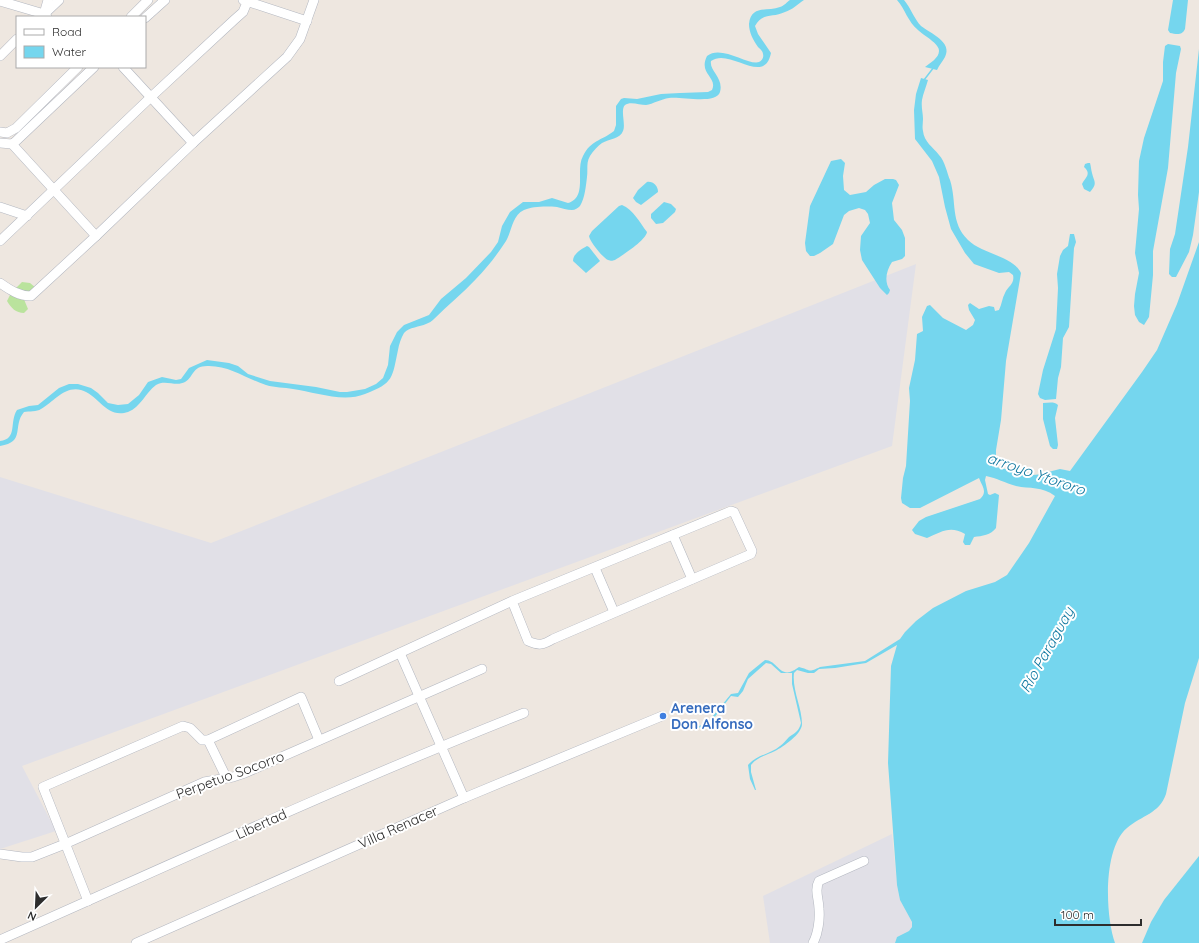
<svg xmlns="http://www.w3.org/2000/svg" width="1199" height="943" viewBox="0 0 1199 943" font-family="Quicksand,sans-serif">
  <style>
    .industrial { fill: #e1e0e7 }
    .green { fill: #bae39d }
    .water { fill: #75d6ee }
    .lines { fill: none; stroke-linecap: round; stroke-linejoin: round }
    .stream { stroke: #75d6ee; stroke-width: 1.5 }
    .minor-casing { stroke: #b3b7c0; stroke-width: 10 }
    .minor { stroke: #fff; stroke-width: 9 }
    .shop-dot { fill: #3f7fe0; stroke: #fff; stroke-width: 1.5 }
    .labels { text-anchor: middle; stroke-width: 4; stroke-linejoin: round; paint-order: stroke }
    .shop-label { font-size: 14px; font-weight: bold; fill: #366cbe; stroke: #fff; text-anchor: start }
    .street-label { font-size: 14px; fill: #2d2d2d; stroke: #fff }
    .water-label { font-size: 15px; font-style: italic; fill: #0f779f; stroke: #fff }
  </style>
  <rect width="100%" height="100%" fill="#eee7e0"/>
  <g class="industrial">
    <polygon points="916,264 892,446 22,766 56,831 0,849 0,477 211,543"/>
    <polygon points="892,834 897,885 900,900 912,922 912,927 909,931 897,937 895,943 770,943 763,896"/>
  </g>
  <path class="green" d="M22 282 30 283 36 288 23 297 28 309 24 313C16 313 11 308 7 301L11 293Z"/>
  <g class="water">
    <path d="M790 0H804C798 4 792 10 785 12 773 18 763 12 755 26L758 34 771 53C764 87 730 47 711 61 709 71 724 78 720 92 716 105 680 96 669 98 661 99 653 104 646 105 640 105 630 101 625 105 620 110 626 124 623 131 620 139 609 139 602 143 598 146 593 151 590 156 586 162 588 170 587 177 586 185 585 198 580 206 578 208 575 210 572 210 567 210 562 208 557 207 548 206 532 206 524 210 511 216 512 234 504 244 496 256 486 269 476 279 463 293 448 305 434 319 432 321 429 323 426 324 420 327 409 327 404 333 401 338 399 344 398 350 392 378 394 383 365 394 343 403 315 392 293 389 284 387 275 388 266 385 247 379 230 366 209 366 192 365 194 377 185 382 176 387 165 379 156 385 145 393 141 407 128 412 106 419 99 395 81 390 64 386 54 402 41 409 37 412 29 411 24 412 12 426 26 442 0 446V441C18 439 9 422 17 410L29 406 38 405 59 388 69 384H78L91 388 98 393 108 403 118 405 128 404 139 395 148 382 162 377 176 380 181 379 189 368 207 360 229 363 238 366 248 374 270 381 316 387 340 392H347L365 389 376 384 383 378 388 365 390 346 397 332 404 325 429 315 441 299 466 278 491 252 498 242 502 226 510 212 523 202H539L552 198 568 203C588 197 575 170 583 156 591 140 601 141 614 131L616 125V106L621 99 624 98 637 99 661 94 680 93 708 92 712 90C718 77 698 74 707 56 721 44 749 66 759 62 762 61 764 57 763 54 763 51 760 49 758 47 753 40 749 32 749 24 751 4 768 12 780 7 784 6 787 2 790 0Z"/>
    <path d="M897 0H904C911 8 914 19 921 26 930 33 953 42 945 57 943 61 939 65 937 70L925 67C930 63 939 58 939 51 940 44 923 35 918 30 908 22 905 9 897 0Z"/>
    <path d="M1173 0H1188L1185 29C1182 36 1176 34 1170 33L1168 30Z"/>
    <polygon points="1168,44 1180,46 1181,49 1176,73 1168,168 1153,251 1153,275 1149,317 1144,325 1139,322 1135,315 1134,306 1135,294 1139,273 1135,253 1139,209 1138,195 1139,161 1144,138 1163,81 1163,62 1165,46"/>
    <polygon points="1199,49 1199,192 1193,235 1189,252 1176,277 1172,277 1169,274 1170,249 1175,234 1188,147"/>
    <path d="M921 78 928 80C926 87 923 94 922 100 921 107 923 113 923 119 923 123 922 127 923 131 924 142 933 147 939 155 945 161 947 173 950 180 957 202 950 222 968 240 982 254 1013 256 1021 273L1006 361 1001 420 996 450V467L1033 475 1044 474 1052 471 1060 469 1070 471 1142 372 1157 350 1177 304 1199 242V658L1185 703 1166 794C1159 814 1142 815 1127 828 1103 848 1105 915 1115 943H895L897 937 909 931 912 927V922L900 900 897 885 888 763 891 666 897 645 866 663 835 668 819 669 814 673H808L797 670 794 673C792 690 802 707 802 724 802 734 783 747 775 751 767 755 757 757 751 765V772L756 790H755L750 779 748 765C756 755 771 754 780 746 783 744 786 740 789 737 795 733 799 731 801 723L792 684V673H781L771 664 766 663 748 679 743 691 738 697 731 696 710 723 703 728 684 726 676 723C687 723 696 731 708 722L731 694 738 693 749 673 765 660C776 660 779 675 790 672 793 671 796 669 799 667 811 670 808 673 820 667L865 661 900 639 905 632 916 621 933 608 966 591 995 582 1007 575 1029 543 1055 496C1042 486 1030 489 1016 486 1005 483 997 478 986 476L985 480 988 494 990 495 995 493 999 495 996 528C991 535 982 536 974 537L970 545H965L963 542 965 534C950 525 941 532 927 538L915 534 912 530 919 521 926 517 980 499C988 492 982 486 979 478L920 508H910L902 503 901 498 903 478 906 466 910 401 909 388 915 360 917 334 923 331 922 317 927 306 930 305 943 318 966 330 973 325 975 320 969 310 968 305 970 303 979 309 989 306 994 307 995 311 999 310C1002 304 1002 298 1005 293 1008 286 1015 284 1013 275L1009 272 999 273 974 264 965 253 951 229 945 207 939 177 932 161 915 139 914 110 916 94Z"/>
    <path d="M841 159 845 163 843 176 844 190 850 195 866 192 874 185 885 179H893L896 180 899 185 892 203 894 220 902 230 905 238V256L902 259 892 262C886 271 884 282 890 290L889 293 887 295 880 288 862 260 860 250 861 236 870 223 868 214 865 210 859 208 849 211 844 215 833 244 820 253 814 256H810L806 251 805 243 810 206 831 161Z"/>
    <path d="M1088 163H1090C1091 166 1091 170 1092 173 1094 182 1098 183 1090 192L1084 189 1082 184C1085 178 1092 174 1084 167L1085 164Z"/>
    <path d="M647 182C653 181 658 186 658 192L641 205 636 202 633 198 638 190Z"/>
    <polygon points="664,202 671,204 676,209 675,212 663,223 656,224 651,218 651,214"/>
    <path d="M622 205C633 209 640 223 647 232 646 240 623 255 615 260 612 261 611 261 608 260 603 258 590 242 589 236L592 231 619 206Z"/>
    <polygon points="1070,234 1074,234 1076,242 1074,248 1069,327 1063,338 1061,367 1058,378 1056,399 1045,400 1040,398 1038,394 1043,370 1056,329 1058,288 1057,274 1060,256 1063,250 1068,246"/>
    <path d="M587 246 589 247 600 261 586 273 573 261C573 254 581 249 587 246Z"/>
    <path d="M1043 403C1048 403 1054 401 1058 405L1055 418 1058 445 1057 449H1053L1050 446 1043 419Z"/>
    <polygon points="1199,856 1199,943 1142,943 1151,922 1164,900"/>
  </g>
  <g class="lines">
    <polyline class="stream" points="924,80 934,67"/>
    <g class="minor-casing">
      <g id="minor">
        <polyline points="243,0 307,21"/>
        <polyline points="0,1 44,14 47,17"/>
        <polyline points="44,14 48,0"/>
        <polyline points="41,17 59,0"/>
        <polyline points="131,17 148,0"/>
        <polyline points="145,18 165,0"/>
        <polyline points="0,56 17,39"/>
        <polyline points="123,67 193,143"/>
        <polyline points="0,132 7,133 16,128 78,67"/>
        <polyline points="0,143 12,144 16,141 94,67"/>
        <polyline points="12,144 96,236"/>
        <polyline points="0,207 27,216"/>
        <polyline points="0,241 151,97 234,20 243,12 248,0"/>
        <path d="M0 283C10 290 19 296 31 296L96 236 193 143 287 57 300 39 314 0"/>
        <polyline points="673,535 692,579"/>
        <polyline points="595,568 614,612"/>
        <polyline points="400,653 464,798"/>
        <path d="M339 681 512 601 731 511 734 512 752 551 751 554 553 639C543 645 539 646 528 641L512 601"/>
        <polyline points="208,740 226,777"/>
        <polyline points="0,854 22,857 32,857 65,844 204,782 233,777 245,773 482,669"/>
        <polyline points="88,901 43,787 183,726 190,728 202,740 208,740 301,697 319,740"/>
        <path d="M0 940C174 863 347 783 524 713"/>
        <polyline points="136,943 464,798 662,716"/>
        <path d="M813 943C818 934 820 919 819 909 819 899 814 890 819 881L864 861"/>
      </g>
    </g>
    <use href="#minor" class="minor"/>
  </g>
  <circle class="shop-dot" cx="663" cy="716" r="4"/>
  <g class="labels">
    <g class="shop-label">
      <text x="671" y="713">Arenera<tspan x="671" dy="16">Don Alfonso</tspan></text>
    </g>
    <g class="street-label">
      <text transform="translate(230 775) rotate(-20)" y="5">Perpetuo Socorro</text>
      <text transform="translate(261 824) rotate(-24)" y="5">Libertad</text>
      <text transform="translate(398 827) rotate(-24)" y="5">Villa Renacer</text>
    </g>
    <g class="water-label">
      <text transform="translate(1036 474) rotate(19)" y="5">arroyo Ytororo</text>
      <text transform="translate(1047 650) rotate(-61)" y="5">Río Paraguay</text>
    </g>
  </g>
  <rect x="16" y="16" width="130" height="52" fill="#ffffff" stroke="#ababab"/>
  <rect x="24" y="29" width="20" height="6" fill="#ffffff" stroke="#ababab"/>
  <text x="52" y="36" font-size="12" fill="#2d2d2d">Road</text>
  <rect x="24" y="46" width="20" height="12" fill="#75d6ee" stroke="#ababab"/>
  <text x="52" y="56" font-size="12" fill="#2d2d2d">Water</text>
  <g transform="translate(36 907) rotate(204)" stroke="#ffffff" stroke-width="3" paint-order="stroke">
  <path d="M0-3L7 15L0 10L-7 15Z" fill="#2d2d2d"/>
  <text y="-6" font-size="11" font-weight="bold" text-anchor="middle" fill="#2d2d2d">N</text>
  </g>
  <path d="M1055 919v6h86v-6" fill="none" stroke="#2d2d2d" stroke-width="2"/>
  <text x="1061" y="919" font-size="12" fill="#2d2d2d" stroke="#ffffff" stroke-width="3" paint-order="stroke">100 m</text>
</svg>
